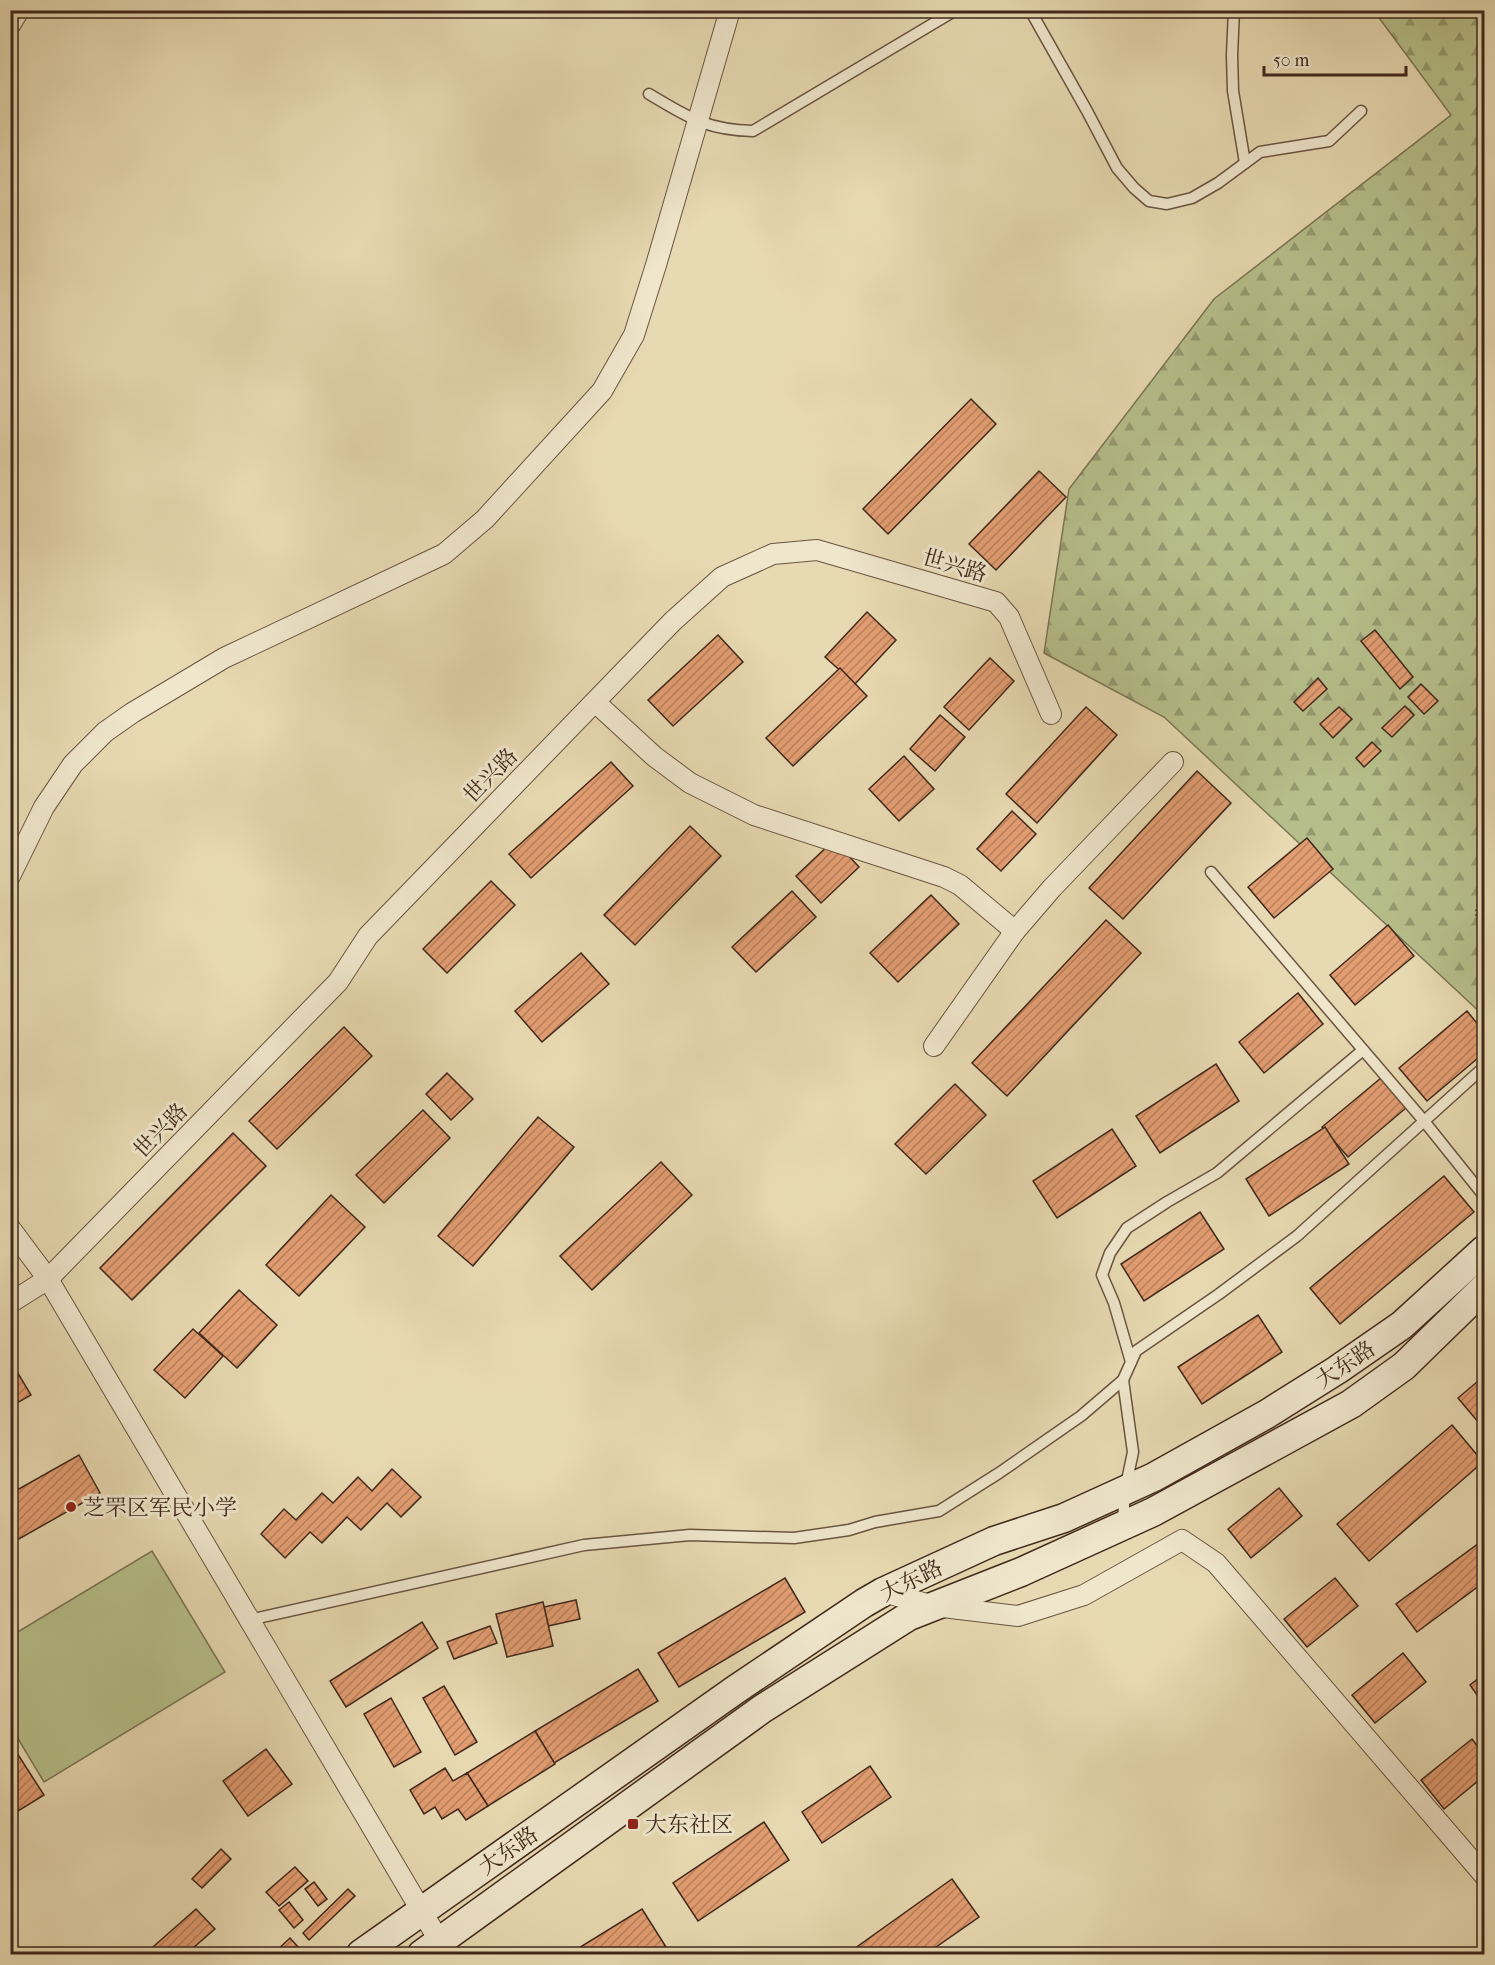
<svg xmlns="http://www.w3.org/2000/svg" width="1495" height="1965" viewBox="0 0 1495 1965" font-family="'IM FELL French Canon','Noto Serif SC',serif">
  <style>
    .green { fill: #b6bf8b; stroke: #7b7454; stroke-width: 1.5 }
    .forest { fill: url(#forest-firs); stroke: #7b7454; stroke-width: 1.5 }
    .building { fill: url(#building-hatch); stroke: #40281c; stroke-width: 1.5 }
    .lines { fill: none; stroke-linecap: round; stroke-linejoin: round }
    .lane-casing { stroke: #6a5441; stroke-width: 13 }
    .street-casing { stroke: #6a5441; stroke-width: 22 }
    .secondary-casing { stroke: #40281c; stroke-width: 31 }
    .path { stroke: #40281c; stroke-width: 4; stroke-dasharray: 1.5 3; stroke-linecap: butt }
    .lane { stroke: #efe6cc; stroke-width: 10 }
    .street { stroke: #efe6cc; stroke-width: 20 }
    .secondary { stroke: #efe6cc; stroke-width: 28 }
    .poi-dot { fill: #8f2418; stroke: #efe6cc; stroke-width: 2 }
    .labels { text-anchor: middle; stroke-width: 6; stroke-linejoin: round; paint-order: stroke }
    .street-label { font-size: 22px; fill: #40281c; stroke: #efe6cc }
    .poi-label { font-size: 22px; fill: #40281c; stroke: #efe6cc; text-anchor: start }
  </style>
  <defs>
    <pattern id="forest-firs" width="22" height="20" patternUnits="userSpaceOnUse" patternTransform="scale(1.5)"><rect width="22" height="20" fill="#b6bf8b"/><path d="M5 1l3.5 6h-7zM16 11l3.5 6h-7z" fill="#959b71"/></pattern>
    <pattern id="building-hatch" width="6" height="6" patternUnits="userSpaceOnUse" patternTransform="scale(1.5)"><rect width="6" height="6" fill="#e29d71"/><path d="M-1 1l2-2M0 6l6-6M5 7l2-2" fill="none" stroke="#b9805c"/></pattern>
  </defs>
  <rect width="100%" height="100%" fill="#e7d9b1"/>
  <filter id="stains"><feTurbulence type="fractalNoise" baseFrequency=".00333" numOctaves="4"/><feColorMatrix values="0 0 0 0 .2 0 0 0 0 .09 0 0 0 0 .02 0 0 0 .5 -.17"/></filter>
  <radialGradient id="worn" r=".72"><stop offset=".6" stop-color="#630" stop-opacity="0"/><stop offset="1" stop-color="#630" stop-opacity=".3"/></radialGradient>
  <polygon class="green" points="152,1551 225,1672 44,1782 11,1727 11,1636"/>
  <polygon class="forest" points="1374,11 1484,11 1484,1016 1164,717 1044,653 1069,489 1214,299 1451,115"/>
  <g class="building">
    <polygon points="971,399 996,424 888,534 863,509"/>
    <polygon points="1039,471 1066,497 996,570 969,544"/>
    <polygon points="867,612 896,640 855,684 825,657"/>
    <polygon points="1375,630 1413,677 1400,689 1361,641"/>
    <polygon points="718,635 743,662 673,726 648,700"/>
    <polygon points="990,658 1014,681 969,730 944,707"/>
    <polygon points="840,668 867,696 793,766 766,738"/>
    <polygon points="1318,678 1327,689 1303,711 1294,702"/>
    <polygon points="1421,684 1438,701 1424,714 1408,697"/>
    <polygon points="1405,706 1414,715 1392,737 1382,728"/>
    <polygon points="1086,707 1117,735 1037,823 1006,794"/>
    <polygon points="1339,707 1352,719 1333,738 1320,724"/>
    <polygon points="940,715 965,737 935,771 910,749"/>
    <polygon points="1372,742 1381,751 1364,767 1356,758"/>
    <polygon points="904,756 934,789 899,821 869,789"/>
    <polygon points="611,762 633,786 531,878 509,854"/>
    <polygon points="1197,771 1231,803 1123,919 1089,888"/>
    <polygon points="1012,811 1036,834 1001,871 977,849"/>
    <polygon points="690,826 721,856 635,945 604,915"/>
    <polygon points="1307,838 1333,869 1274,918 1248,887"/>
    <polygon points="834,840 859,867 821,903 796,876"/>
    <polygon points="491,881 515,905 447,973 423,949"/>
    <polygon points="792,891 816,917 756,972 732,947"/>
    <polygon points="931,895 959,924 898,982 870,953"/>
    <polygon points="1106,920 1141,953 1007,1096 972,1063"/>
    <polygon points="1388,925 1414,956 1355,1005 1330,975"/>
    <polygon points="581,953 609,984 542,1042 515,1011"/>
    <polygon points="1298,993 1323,1024 1264,1073 1239,1042"/>
    <polygon points="1467,1011 1484,1032 1484,1053 1427,1101 1399,1068"/>
    <polygon points="344,1027 372,1056 277,1149 249,1121"/>
    <polygon points="1216,1064 1239,1101 1160,1153 1136,1116"/>
    <polygon points="447,1073 473,1099 451,1120 426,1094"/>
    <polygon points="1381,1078 1406,1108 1348,1157 1322,1127"/>
    <polygon points="955,1084 986,1115 926,1174 895,1144"/>
    <polygon points="423,1110 450,1138 384,1203 356,1175"/>
    <polygon points="538,1117 574,1147 473,1266 438,1236"/>
    <polygon points="1325,1127 1349,1164 1269,1216 1246,1179"/>
    <polygon points="1112,1129 1136,1166 1057,1218 1033,1181"/>
    <polygon points="233,1133 266,1166 132,1300 100,1268"/>
    <polygon points="661,1162 692,1195 592,1290 560,1256"/>
    <polygon points="1444,1176 1474,1212 1340,1324 1310,1288"/>
    <polygon points="331,1195 365,1227 299,1296 266,1265"/>
    <polygon points="1200,1212 1224,1249 1144,1301 1121,1264"/>
    <polygon points="239,1290 277,1325 237,1368 199,1333"/>
    <polygon points="1258,1315 1282,1352 1202,1404 1178,1367"/>
    <polygon points="193,1329 223,1356 185,1398 154,1370"/>
    <polygon points="13,1365 31,1395 10,1407 10,1367"/>
    <polygon points="1484,1376 1484,1429 1458,1398"/>
    <polygon points="1452,1425 1483,1462 1369,1561 1337,1524"/>
    <polygon points="79,1455 100,1493 10,1544 10,1494"/>
    <polygon points="392,1469 421,1497 401,1517 387,1503 361,1530 347,1517 322,1543 310,1532 285,1558 261,1534 284,1509 296,1520 322,1493 333,1503 358,1477 372,1491"/>
    <polygon points="1279,1488 1302,1516 1251,1558 1228,1529"/>
    <polygon points="1482,1541 1484,1545 1484,1582 1417,1632 1396,1604"/>
    <polygon points="785,1578 805,1612 679,1687 658,1653"/>
    <polygon points="1335,1578 1358,1606 1307,1647 1284,1619"/>
    <polygon points="576,1600 580,1619 548,1626 544,1607"/>
    <polygon points="543,1602 553,1646 507,1657 496,1614"/>
    <polygon points="422,1622 438,1648 346,1707 330,1681"/>
    <polygon points="490,1626 497,1643 454,1659 447,1642"/>
    <polygon points="1403,1653 1426,1682 1375,1723 1352,1695"/>
    <polygon points="638,1669 658,1701 554,1763 535,1731"/>
    <polygon points="1484,1674 1484,1705 1470,1685"/>
    <polygon points="444,1686 477,1742 455,1755 423,1698"/>
    <polygon points="391,1698 421,1752 394,1767 364,1714"/>
    <polygon points="535,1731 555,1764 488,1806 467,1773"/>
    <polygon points="1472,1739 1484,1755 1484,1776 1444,1809 1421,1780"/>
    <polygon points="266,1749 292,1784 248,1816 223,1781"/>
    <polygon points="15,1750 44,1795 10,1816 10,1753"/>
    <polygon points="870,1766 891,1797 822,1843 802,1812"/>
    <polygon points="445,1768 453,1781 467,1773 488,1806 466,1820 458,1809 442,1819 435,1807 424,1814 410,1790"/>
    <polygon points="764,1822 789,1860 698,1921 673,1883"/>
    <polygon points="221,1849 231,1859 202,1888 192,1879"/>
    <polygon points="295,1867 308,1881 279,1906 266,1892"/>
    <polygon points="952,1879 979,1917 926,1954 858,1954 854,1949"/>
    <polygon points="314,1882 327,1899 318,1906 305,1889"/>
    <polygon points="348,1889 355,1896 309,1940 303,1933"/>
    <polygon points="289,1902 303,1920 294,1928 279,1910"/>
    <polygon points="196,1909 215,1929 186,1954 145,1954"/>
    <polygon points="642,1909 666,1947 653,1954 569,1954"/>
    <polygon points="290,1938 299,1948 293,1954 273,1954"/>
  </g>
  <g class="lines">
    <g class="lane-casing">
      <g id="lane">
        <polyline points="1030,10 1087,111 1117,168 1134,188 1149,201 1167,204 1192,198 1218,183 1260,152 1329,141 1361,111"/>
        <polyline points="1234,10 1232,55 1233,91 1245,163"/>
        <path d="M649 94C688 117 706 130 753 131L956 10"/>
        <polyline points="1211,872 1424,1121 1484,1196"/>
        <polyline points="1131,1362 1114,1303 1102,1275 1110,1253 1127,1228 1167,1202 1217,1173 1363,1050"/>
        <polyline points="1123,1522 1125,1490 1133,1452 1123,1380"/>
        <polyline points="249,1620 584,1545 690,1535 794,1538 849,1530 875,1522 939,1511 999,1473 1081,1416 1123,1380 1136,1351 1219,1294 1297,1236 1484,1067"/>
      </g>
    </g>
    <g class="street-casing">
      <g id="street">
        <polyline points="10,25 19,10"/>
        <polyline points="595,702 655,757 690,783 754,815 944,877 960,885 1015,931"/>
        <polyline points="10,876 44,807 73,764 105,732 132,713 224,658 444,554 485,519 602,391 634,335 656,265 730,10"/>
        <polyline points="934,1046 1015,931 1052,888 1173,762"/>
        <polyline points="10,1228 48,1279 447,1954"/>
        <polyline points="10,1303 48,1279 338,982 368,936 673,621 722,577 773,554 817,550 996,602 1009,617 1051,714"/>
        <polyline points="883,1592 934,1606 1018,1616 1084,1595 1182,1540 1216,1563 1484,1875"/>
      </g>
    </g>
    <g class="secondary-casing">
      <g id="secondary">
        <polyline points="361,1954 735,1690 864,1603 883,1592 994,1541 1064,1518 1154,1477 1267,1414 1337,1370 1402,1325 1484,1250"/>
        <polyline points="422,1954 762,1709 909,1616 1021,1572 1153,1512 1351,1404 1404,1366 1484,1288"/>
      </g>
    </g>
    <path class="path" d="M1484 898C1474 909 1476 918 1484 930"/>
    <use href="#lane" class="lane"/>
    <use href="#street" class="street"/>
    <use href="#secondary" class="secondary"/>
  </g>
  <g class="poi-dot">
    <circle cx="71" cy="1507" r="6"/>
    <rect x="627" y="1818" width="12" height="12" rx="3"/>
  </g>
  <g class="labels">
    <g class="street-label">
      <text transform="translate(955 565) rotate(16)" y="8">世兴路</text>
      <text transform="translate(490 775) rotate(-46)" y="8">世兴路</text>
      <text transform="translate(160 1130) rotate(-46)" y="8">世兴路</text>
      <text transform="translate(1345 1364) rotate(-34)" y="8">大东路</text>
      <text transform="translate(911 1580) rotate(-26)" y="8">大东路</text>
      <text transform="translate(508 1850) rotate(-35)" y="8">大东路</text>
    </g>
    <g class="poi-label">
      <text x="83" y="1515">芝罘区军民小学</text>
      <text x="645" y="1832">大东社区</text>
    </g>
  </g>
  <rect width="1495" height="1965" fill="none" stroke="#e7d9b1" stroke-width="36"/>
  <rect x="12" y="12" width="1471" height="1941" fill="none" stroke="#40281c" stroke-width="3"/>
  <rect x="18" y="18" width="1459" height="1929" fill="none" stroke="#40281c" stroke-width="1.5"/>
  <path d="M1264 66v9h142v-9" fill="none" stroke="#40281c" stroke-width="3"/>
  <text x="1273" y="66" font-size="18" fill="#40281c" stroke="#efe6cc" stroke-width="4.5" paint-order="stroke">50 m</text>
  <rect width="100%" height="100%" filter="url(#stains)"/>
  <rect width="100%" height="100%" fill="url(#worn)"/>
</svg>
